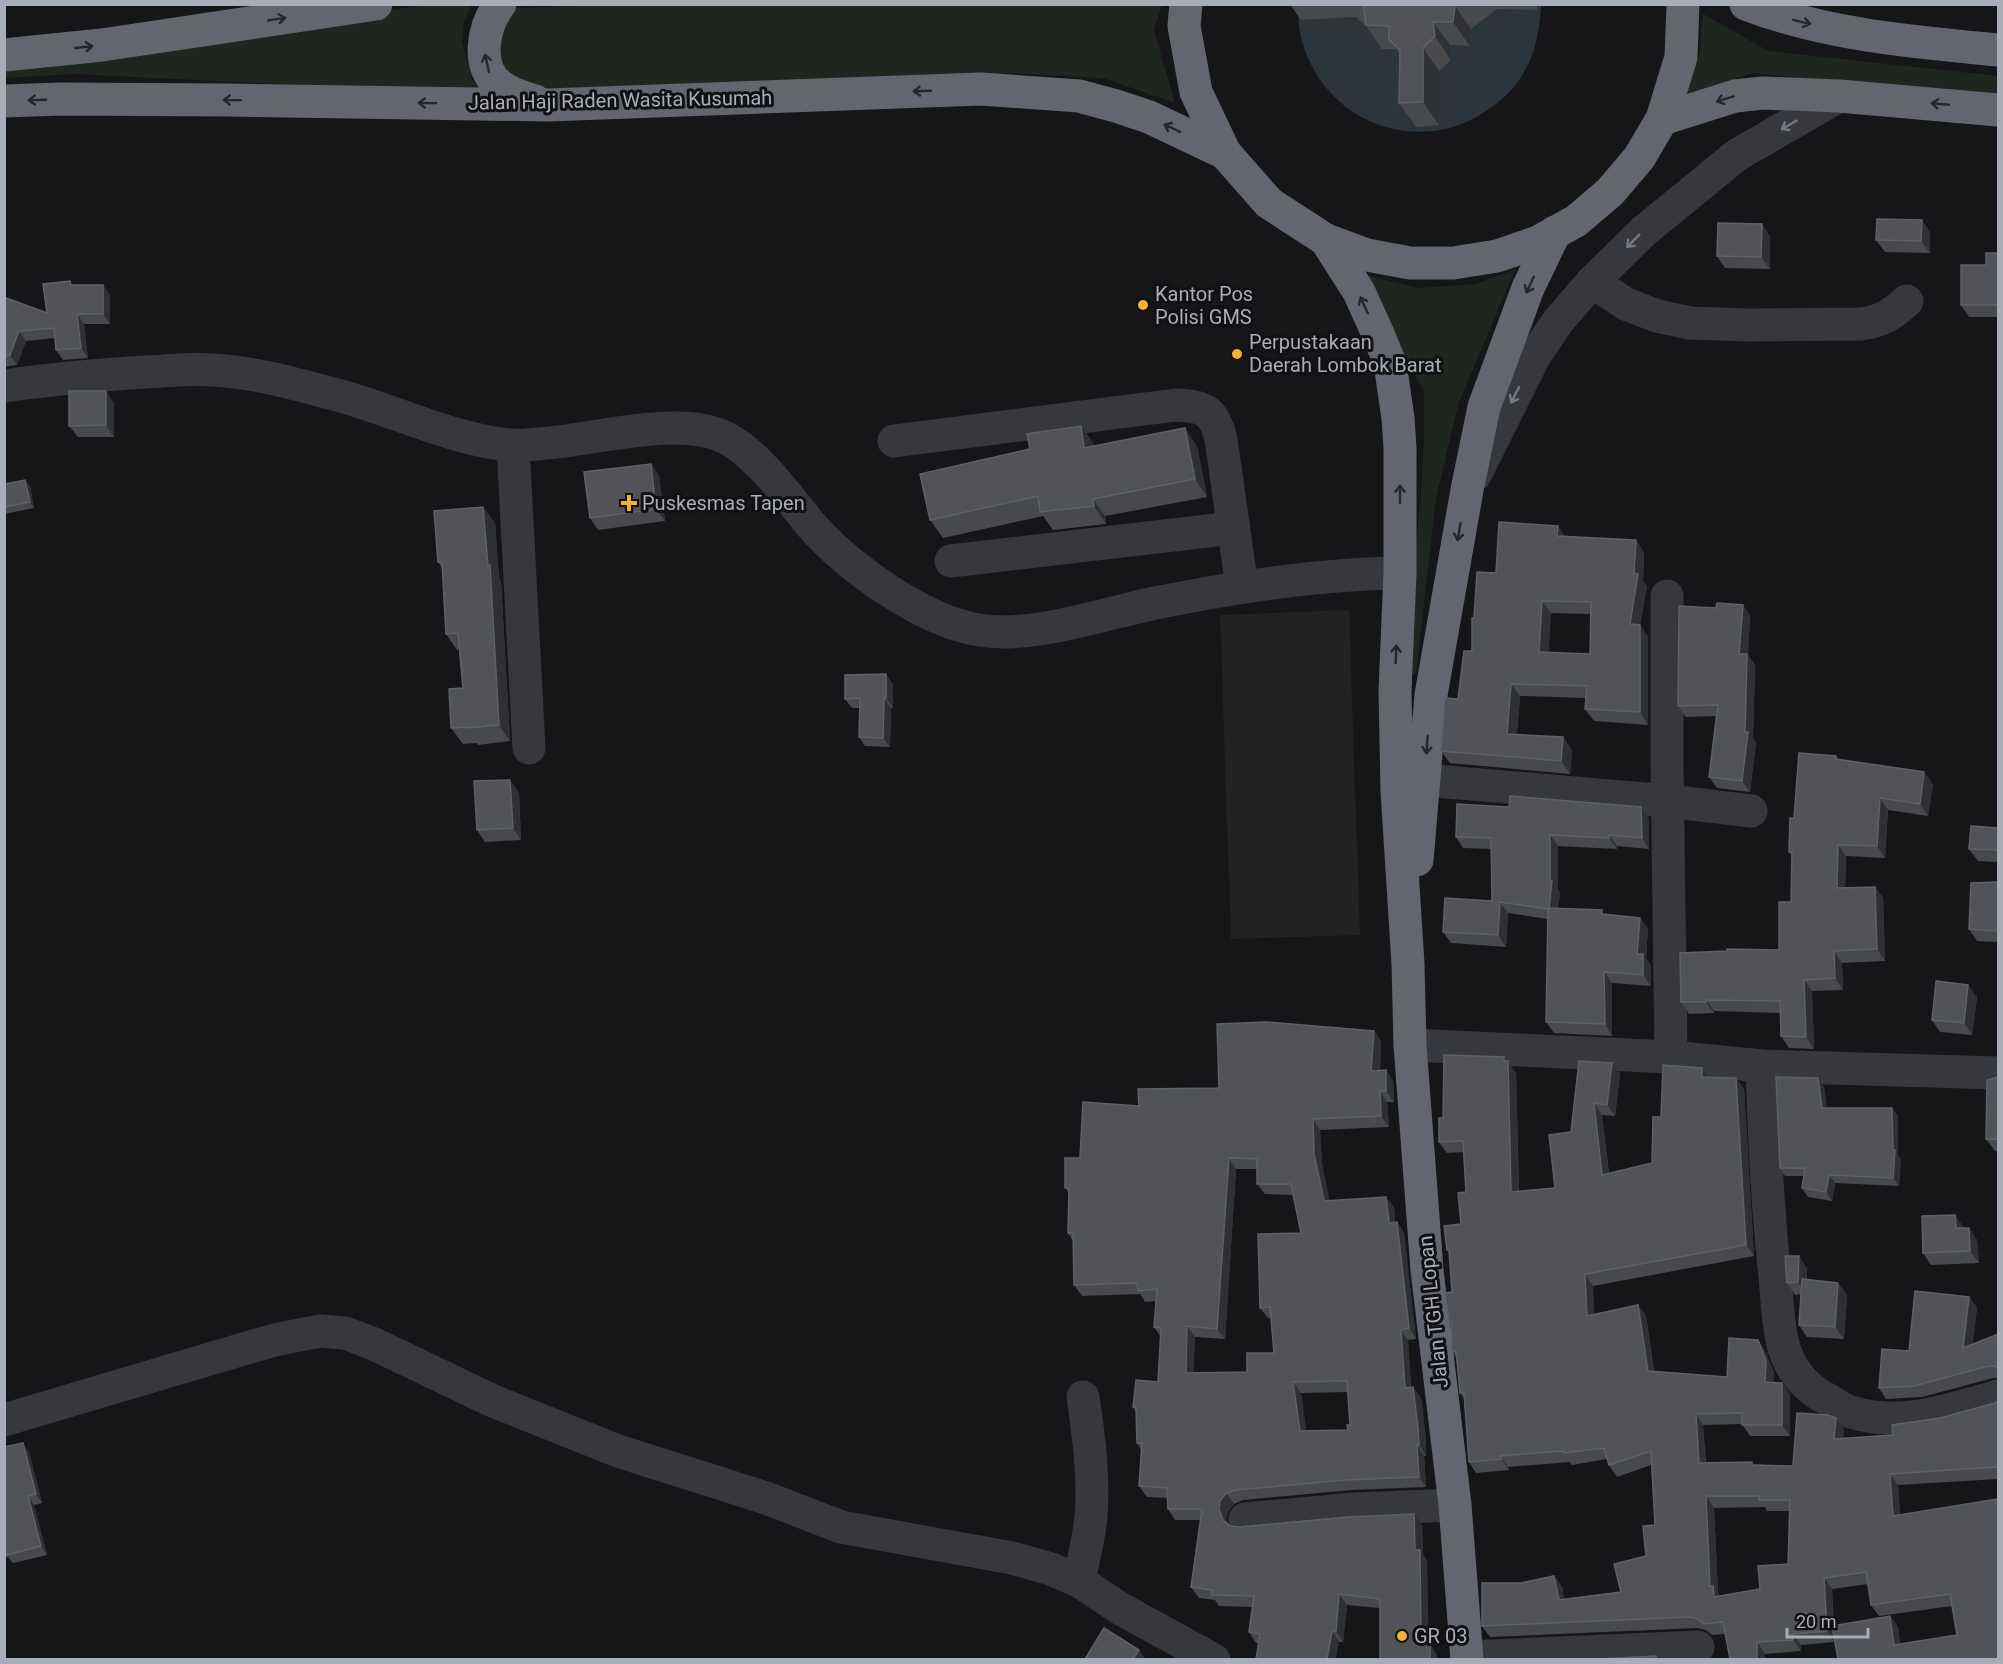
<svg xmlns="http://www.w3.org/2000/svg" width="2003" height="1664" viewBox="0 0 2003 1664" font-family="Roboto,sans-serif">
  <style>
    .built { fill: #222225 }
    .green { fill: #1e261f }
    .water { fill: #2c353c }
    .lines { fill: none; stroke-linecap: round; stroke-linejoin: round }
    .minor { stroke: #37383d; stroke-width: 33 }
    .highway { stroke: #63666e; stroke-width: 33 }
    .wall { fill: #47494d; fill-rule: evenodd }
    .shaded-wall { fill: #2f3033 }
    .building { fill: #525359; stroke: #5f6168; stroke-width: 1.5; fill-rule: evenodd }
    .oneway { stroke: #26262a }
    .oneway2 { stroke: #757881 }
    .poi-dot { fill: #f2b134; stroke: #111113; stroke-width: 2 }
    .labels { text-anchor: middle; stroke-width: 6; stroke-linejoin: round; paint-order: stroke }
    .street-label { font-size: 20px; fill: #a8adb8; stroke: #111113 }
    .poi-label { font-size: 20px; fill: #a8adb8; stroke: #111113; text-anchor: start }
  </style>
  <rect width="100%" height="100%" fill="#161618"/>
  <polygon class="built" points="1349,610 1360,935 1231,939 1220,615"/>
  <g class="green">
    <polygon points="472,4 464,22 462,40 472,80 484,94 74,74 5,78 5,62 78,57 424,5"/>
    <polygon points="630,4 1162,5 1154,30 1175,103 1103,78 1012,73 517,90 494,68 492,34 516,8"/>
    <polygon points="1702,13 1768,51 1998,76 1998,98 1753,73 1686,94 1700,52"/>
    <polygon points="1515,270 1459,402 1436,498 1416,674 1404,674 1421,494 1424,437 1424,391 1356,273 1418,288 1476,284"/>
  </g>
  <path class="water" d="M1299 4H1541V7C1539 30 1536 52 1524 72 1516 88 1501 101 1486 111 1428 151 1348 131 1314 70 1303 50 1296 27 1299 4Z"/>
  <g class="lines">
    <g class="minor">
      <path d="M1592 282 1626 304 1657 316 1690 323 1748 325 1861 324C1882 321 1891 315 1907 301"/>
      <path d="M4 386C52 379 98 375 146 372 168 371 191 368 213 370 252 372 292 383 330 393 390 408 446 438 508 445 518 446 528 445 538 444 589 441 677 415 722 436 757 452 787 496 811 525 849 568 923 621 979 630 1031 639 1104 614 1155 603 1236 587 1318 574 1400 573"/>
      <path d="M894 441 1176 405C1205 406 1214 411 1221 439L1242 587"/>
      <polyline points="513,446 529,748"/>
      <polyline points="1475,475 1535,355 1559,320 1592,282 1644,231 1737,155 1839,96"/>
      <polyline points="951,561 1233,528"/>
      <polyline points="1667,596 1667,760 1671,1057"/>
      <polyline points="1424,780 1668,801 1751,811"/>
      <polyline points="1410,1045 1671,1057 1762,1066 1998,1073"/>
      <path d="M1762 1066C1764 1133 1767 1200 1774 1267 1777 1292 1777 1324 1784 1348 1791 1371 1806 1388 1827 1399 1835 1404 1843 1410 1851 1412 1901 1428 1950 1410 1998 1396"/>
      <polyline points="4,1420 274,1340 320,1331 345,1333 374,1344 493,1401 618,1451 766,1498 841,1527 1012,1558 1051,1569 1079,1581 1121,1609 1214,1660"/>
      <polyline points="1245,1519 1354,1509 1455,1505"/>
      <path d="M1079 1581C1083 1560 1089 1539 1091 1517 1094 1477 1089 1437 1083 1397"/>
      <polyline points="1467,1657 1698,1647"/>
    </g>
    <g class="highway">
      <path d="M500 4C483 26 475 67 500 86 510 94 523 97 535 101"/>
      <polyline points="1186,4 1184,26 1196,92 1225,153 1269,203 1326,240 1367,255 1410,263 1453,263 1497,256 1538,242 1576,221 1610,192 1639,158 1662,119 1681,57 1683,4"/>
      <path d="M1746 4C1826 35 1914 42 1998 50"/>
      <polyline points="4,55 102,45 376,4"/>
      <polyline points="4,101 61,99 229,100 548,105 981,89 1079,96 1116,106 1149,117 1225,153"/>
      <polyline points="1662,119 1735,96 1763,93 1839,96 1998,110"/>
      <polyline points="1326,240 1359,292 1378,334 1390,363 1398,418 1400,448 1400,573 1395,691 1397,791 1408,964 1410,1045 1427,1270 1455,1505 1467,1660"/>
      <polyline points="1417,860 1431,695 1467,490 1484,407 1528,288 1555,232"/>
    </g>
  </g>
  <g class="wall">
    <polygon points="1290,4 1537,4 1537,10 1497,9 1471,29 1470,46 1450,45 1451,60 1439,71 1439,125 1416,127 1399,103 1400,55 1396,49 1382,49 1366,26 1365,26 1356,17 1301,20"/>
    <polygon points="1930,232 1930,253 1885,252 1876,240"/>
    <polygon points="1770,236 1770,269 1725,268 1717,256"/>
    <polygon points="1998,253 1998,317 1969,317 1961,305 1986,265"/>
    <polygon points="73,285 103,285 110,295 110,324 84,324 88,358 63,360 56,350 55,338 26,341 17,365 4,367 4,297 47,313"/>
    <polygon points="114,403 114,437 78,437 69,426"/>
    <polygon points="1081,426 1093,443 1094,446 1197,446 1207,497 1105,516 1106,524 1053,530 1043,516 943,538 930,520 1030,449"/>
    <polygon points="651,464 659,476 665,521 598,530 590,518"/>
    <polygon points="4,484 30,486 34,508 4,514"/>
    <polygon points="483,507 495,523 499,578 501,582 510,741 478,745 477,743 463,744 451,728 463,688 459,650 457,650 446,634 442,568 438,562"/>
    <path d="M1565 537 1636 540 1644 553 1643 581 1647 586 1640 625 1648 637V725L1594 721 1585 709 1586 698 1520 696 1517 734 1563 737 1572 750 1570 774 1450 763 1441 751 1458 699 1496 573ZM1551 613 1590 614V654L1548 653Z"/>
    <polygon points="1743,605 1750,616 1748,655 1755,665 1753,739 1756,743 1750,792 1717,788 1709,777 1716,716 1686,717 1678,706 1716,608"/>
    <polygon points="893,684 893,708 891,708 890,747 865,746 859,737 860,708 852,708 845,699"/>
    <polygon points="1836,756 1838,759 1933,784 1928,816 1888,810 1885,858 1846,856 1845,888 1875,887 1883,898 1885,961 1842,963 1843,990 1812,991 1814,1049 1789,1048 1781,1036 1780,1013 1714,1011 1714,1013 1689,1014 1681,1002 1779,950 1791,902 1792,856 1789,852 1794,818"/>
    <polygon points="519,792 521,840 485,842 477,830"/>
    <polygon points="1649,818 1649,849 1617,846 1617,849 1558,846 1558,889 1560,893 1558,908 1605,915 1640,918 1648,929 1646,958 1651,966 1651,986 1612,983 1612,1036 1554,1033 1546,1022 1548,919 1508,913 1506,947 1451,943 1443,932 1492,901 1491,849 1463,848 1456,837"/>
    <polygon points="1998,828 1998,862 1978,861 1969,849"/>
    <polygon points="1998,882 1998,942 1977,941 1969,929"/>
    <polygon points="1977,997 1972,1035 1940,1032 1932,1020"/>
    <path d="M1374 1031 1381 1041 1380 1070H1386L1393 1081 1394 1102H1387L1389 1127 1320 1130 1322 1164 1329 1201 1394 1207 1395 1223 1397 1222 1404 1233 1416 1339 1408 1340 1411 1388 1421 1398 1426 1439V1456H1424L1426 1487 1352 1490 1243 1500 1234 1504 1228 1512 1226 1520 1230 1526 1239 1527 1422 1525 1423 1555 1427 1561 1428 1644 1437 1655V1659H1380V1608L1347 1605 1343 1642 1259 1643H1256L1249 1632 1253 1607 1219 1606 1215 1600 1199 1598 1191 1587 1200 1520H1175L1168 1509V1498L1147 1497 1139 1486 1141 1450 1137 1443 1136 1412 1133 1407 1158 1382 1161 1337 1154 1327 1156 1301 1145 1302 1140 1294 1082 1296 1074 1285 1073 1241 1068 1233 1069 1193 1065 1188 1080 1158 1139 1106 1219 1088ZM1236 1169H1257V1184L1265 1194 1293 1195 1301 1233 1260 1308 1268 1318H1271L1274 1353 1247 1372 1193 1373 1195 1337 1225 1339ZM1348 1392 1350 1425 1348 1430 1306 1431 1301 1393Z"/>
    <path d="M1507 1061 1516 1073 1519 1191 1555 1188 1571 1132 1612 1063 1620 1074 1615 1116 1602 1115 1609 1173 1652 1163 1661 1117 1709 1078H1736L1744 1089 1754 1256 1593 1286 1594 1315 1638 1305 1646 1316 1654 1371 1727 1377 1758 1340 1765 1351 1774 1372 1773 1383H1782L1790 1394V1436H1750L1742 1424 1703 1425 1706 1462 1793 1466 1844 1429 1843 1438 1893 1435 1940 1418 1995 1403 1998 1401V1479L1898 1485 1900 1515 1998 1659 1834 1637V1642L1801 1645V1651L1765 1654V1659H1730L1725 1634 1712 1635 1706 1630 1697 1628 1490 1637 1482 1626 1521 1583 1554 1576 1562 1587 1564 1599 1621 1592 1646 1556 1655 1525 1651 1465 1617 1477 1609 1465 1607 1459 1572 1465 1570 1462 1508 1467 1509 1470 1476 1473 1469 1462 1464 1399 1460 1393 1457 1359 1452 1351 1451 1324 1449 1321 1452 1292 1450 1254 1447 1250 1461 1224 1466 1192 1464 1152 1447 1153 1439 1142 1443 1118ZM1765 1507 1767 1511H1790L1788 1564 1760 1589 1719 1596 1718 1593 1714 1508ZM1868 1584 1871 1605 1879 1616 1952 1606 1957 1635 1900 1644 1898 1627 1890 1616 1834 1625 1832 1589Z"/>
    <polygon points="1998,1077 1998,1151 1995,1151 1986,1139"/>
    <polygon points="1818,1078 1824,1087 1827,1108 1892,1108 1898,1116 1898,1155 1901,1159 1899,1186 1835,1183 1832,1201 1808,1197 1802,1188 1804,1176 1785,1176 1780,1168"/>
    <polygon points="1955,1215 1964,1228 1969,1228 1977,1240 1979,1263 1931,1265 1923,1253"/>
    <polygon points="1807,1268 1807,1279 1838,1283 1847,1295 1844,1339 1807,1337 1799,1325 1801,1294 1795,1295 1787,1283"/>
    <polygon points="1969,1297 1977,1308 1972,1344 1998,1334 1998,1378 1993,1378 1922,1397 1886,1399 1879,1388 1909,1351"/>
    <polygon points="4,1447 29,1452 42,1503 34,1505 47,1555 13,1563 8,1557 4,1558"/>
  </g>
  <g class="shaded-wall">
    <polygon points="1455,6 1471,29 1470,46 1453,22"/>
    <polygon points="1433,22 1450,45 1451,60 1435,36"/>
    <polygon points="1423,48 1439,71 1439,125 1423,102"/>
    <polygon points="1922,220 1930,232 1930,253 1921,241"/>
    <polygon points="1762,224 1770,236 1770,269 1761,257"/>
    <polygon points="103,285 110,295 110,324 103,314"/>
    <polygon points="77,314 84,324 88,358 81,348"/>
    <polygon points="19,331 26,341 17,365 10,355"/>
    <polygon points="106,391 114,403 114,437 106,425"/>
    <polygon points="1081,426 1093,443 1097,466 1084,448"/>
    <polygon points="1185,428 1197,446 1207,497 1195,479"/>
    <polygon points="651,464 659,476 665,521 656,509"/>
    <polygon points="25,480 30,486 34,508 30,502"/>
    <polygon points="1093,499 1105,516 1106,524 1094,506"/>
    <polygon points="483,507 495,523 499,578 501,582 510,741 499,725"/>
    <polygon points="1558,526 1566,538 1557,536"/>
    <polygon points="1636,540 1644,553 1643,581 1647,586 1640,625 1648,637 1648,725 1640,712 1630,624"/>
    <polygon points="1542,601 1551,613 1548,665 1539,652"/>
    <polygon points="1743,605 1750,616 1748,655 1755,665 1753,739 1756,743 1750,792 1742,781 1745,732 1739,654"/>
    <polygon points="886,674 893,684 893,708 886,698"/>
    <polygon points="1511,684 1520,696 1516,746 1507,734"/>
    <polygon points="884,698 891,708 890,747 883,738"/>
    <polygon points="1563,737 1572,750 1570,774 1561,761"/>
    <polygon points="1924,772 1933,784 1928,816 1920,804"/>
    <polygon points="510,780 519,792 521,840 513,828"/>
    <polygon points="1880,798 1888,810 1885,858 1877,846"/>
    <polygon points="1641,807 1649,818 1649,849 1642,838"/>
    <polygon points="1550,835 1558,846 1558,889 1560,893 1556,919 1549,908"/>
    <polygon points="1609,835 1617,846 1617,849 1609,838"/>
    <polygon points="1838,845 1846,856 1845,900 1837,888"/>
    <polygon points="1875,887 1883,898 1885,961 1877,949"/>
    <polygon points="1500,902 1508,913 1506,947 1498,935"/>
    <polygon points="1640,918 1648,929 1646,958 1651,966 1651,986 1643,975 1637,954"/>
    <polygon points="1834,951 1842,963 1843,990 1835,978"/>
    <polygon points="1604,972 1612,983 1612,1036 1605,1024"/>
    <polygon points="1804,980 1812,991 1814,1049 1806,1037"/>
    <polygon points="1968,985 1977,997 1972,1035 1964,1023"/>
    <polygon points="1706,1000 1714,1011 1714,1013 1706,1002"/>
    <polygon points="1374,1031 1381,1041 1379,1081 1371,1071"/>
    <polygon points="1504,1057 1516,1073 1519,1203 1511,1192"/>
    <polygon points="1612,1063 1620,1074 1615,1116 1607,1105"/>
    <polygon points="1702,1068 1710,1080 1702,1077"/>
    <polygon points="1386,1070 1393,1081 1394,1102 1386,1091"/>
    <polygon points="1736,1078 1744,1089 1754,1256 1746,1245"/>
    <polygon points="1818,1078 1824,1087 1828,1116 1822,1108"/>
    <polygon points="1380,1091 1387,1102 1389,1127 1381,1116"/>
    <polygon points="1594,1103 1602,1115 1610,1186 1602,1175"/>
    <polygon points="1892,1108 1898,1116 1898,1155 1901,1159 1899,1186 1893,1178"/>
    <polygon points="1313,1119 1320,1130 1322,1164 1332,1212 1324,1201 1314,1154"/>
    <polygon points="1229,1158 1236,1169 1225,1339 1217,1329"/>
    <polygon points="1829,1175 1835,1183 1832,1201 1826,1192"/>
    <polygon points="1386,1197 1394,1207 1396,1234 1389,1223"/>
    <polygon points="1955,1215 1963,1227 1964,1240 1956,1228"/>
    <polygon points="1397,1222 1404,1233 1416,1339 1409,1328"/>
    <polygon points="1969,1228 1977,1240 1979,1263 1970,1251"/>
    <polygon points="1799,1256 1807,1268 1806,1294 1798,1282"/>
    <polygon points="1585,1274 1593,1286 1595,1328 1587,1316"/>
    <polygon points="1838,1283 1847,1295 1844,1339 1835,1327"/>
    <polygon points="1969,1297 1977,1308 1971,1360 1963,1348"/>
    <polygon points="1638,1305 1646,1316 1655,1382 1648,1371"/>
    <polygon points="1187,1326 1195,1337 1193,1384 1186,1373"/>
    <polygon points="1401,1330 1408,1340 1412,1399 1405,1388"/>
    <polygon points="1758,1340 1765,1351 1774,1372 1772,1393 1765,1382"/>
    <polygon points="1293,1382 1301,1393 1308,1442 1300,1431"/>
    <polygon points="1782,1383 1790,1394 1790,1436 1782,1425"/>
    <polygon points="1413,1387 1421,1398 1426,1439 1426,1456 1419,1445"/>
    <polygon points="1696,1414 1703,1425 1706,1474 1699,1463"/>
    <polygon points="1836,1418 1844,1429 1842,1450 1834,1439"/>
    <polygon points="23,1443 29,1452 42,1503 36,1494"/>
    <polygon points="1417,1445 1424,1456 1426,1487 1419,1477"/>
    <polygon points="1500,1456 1508,1467 1509,1470 1501,1459"/>
    <polygon points="1890,1474 1898,1485 1901,1528 1893,1516"/>
    <polygon points="1226,1493 1234,1504 1228,1512 1226,1520 1230,1530 1223,1520 1219,1509 1220,1501"/>
    <polygon points="28,1496 34,1505 47,1555 41,1546"/>
    <polygon points="1706,1496 1714,1508 1718,1593 1721,1597 1714,1597 1710,1586"/>
    <polygon points="1414,1514 1422,1525 1423,1555 1427,1561 1429,1655 1421,1644 1415,1550"/>
    <polygon points="1554,1576 1562,1587 1567,1611 1559,1600"/>
    <polygon points="1824,1578 1832,1589 1834,1642 1827,1631"/>
    <polygon points="1339,1594 1347,1605 1343,1642 1336,1631"/>
    <polygon points="1890,1616 1898,1627 1902,1656 1894,1645"/>
    <polygon points="1332,1631 1339,1641 1336,1659 1327,1659"/>
    <polygon points="1793,1634 1801,1645 1801,1651 1793,1640"/>
    <polygon points="1757,1642 1765,1654 1765,1659 1757,1659"/>
    <polygon points="1430,1644 1437,1655 1437,1659 1430,1659"/>
    <polygon points="1139,1650 1146,1659 1133,1659"/>
  </g>
  <g class="building">
    <polygon points="1363,4 1456,4 1455,6 1453,22 1433,22 1435,36 1423,48 1423,102 1399,103 1400,50 1389,40 1389,26 1366,25"/>
    <polygon points="1877,219 1922,220 1921,241 1876,240"/>
    <polygon points="1718,223 1762,224 1761,257 1717,256"/>
    <polygon points="1986,253 1998,253 1998,305 1961,305 1961,265 1986,265"/>
    <polygon points="70,281 71,285 103,285 103,314 77,314 81,348 56,350 54,328 19,331 10,355 4,356 4,297 47,313 43,284"/>
    <polygon points="69,391 106,391 106,425 69,426"/>
    <polygon points="1081,426 1084,448 1185,428 1195,479 1093,499 1094,506 1040,512 1038,496 930,520 920,474 1030,449 1027,434"/>
    <polygon points="651,464 656,509 590,518 584,472"/>
    <polygon points="25,480 30,502 4,507 4,484"/>
    <polygon points="483,507 488,566 490,565 499,725 467,728 466,727 451,728 449,689 463,688 458,633 446,634 442,562 438,562 434,511"/>
    <path d="M1499 522 1558 526 1557 536 1636 540 1634 573 1638 574 1630 624 1640 625V712L1585 709 1587 686 1511 684 1507 734 1563 737 1561 761 1441 751 1445 698 1458 699 1464 651H1472V618H1474L1477 572 1496 573ZM1542 601 1591 602 1590 654 1539 652Z"/>
    <polygon points="1717,603 1743,605 1739,654 1747,654 1745,732 1748,732 1742,781 1709,777 1718,705 1678,706 1679,606 1716,608"/>
    <polygon points="886,674 886,698 884,698 883,738 859,737 860,698 845,699 845,675"/>
    <polygon points="1799,753 1836,756 1836,759 1924,772 1920,804 1880,798 1877,846 1838,845 1837,888 1875,887 1877,949 1834,951 1835,978 1804,980 1806,1037 1781,1036 1780,1001 1706,1000 1706,1002 1681,1002 1680,953 1727,951 1727,949 1779,950 1779,902 1791,902 1792,852 1789,852 1790,818 1794,818"/>
    <polygon points="510,780 513,828 477,830 474,781"/>
    <polygon points="1510,796 1641,807 1642,838 1609,835 1609,838 1550,835 1550,881 1552,881 1549,908 1602,910 1602,914 1640,918 1637,954 1643,954 1643,975 1604,972 1605,1024 1546,1022 1548,909 1500,902 1498,935 1443,932 1445,898 1492,901 1491,838 1456,837 1457,804 1509,807"/>
    <polygon points="1971,826 1998,828 1998,850 1969,849"/>
    <polygon points="1998,882 1998,931 1969,929 1971,883"/>
    <polygon points="1936,981 1968,985 1964,1023 1932,1020"/>
    <path d="M1267 1022 1374 1031 1371 1071 1386 1070V1091H1380L1381 1116 1313 1119 1314 1154 1324 1201 1386 1197 1389 1223 1397 1222 1409 1328 1401 1330 1405 1388 1413 1387 1418 1428 1419 1445H1417L1419 1477 1345 1480 1236 1490 1226 1493 1220 1501 1219 1509 1223 1520 1230 1526 1239 1527 1348 1517 1414 1514 1415 1550H1420L1421 1644H1430V1659H1380V1599L1339 1594 1336 1631H1332L1327 1659H1256L1260 1634 1249 1632 1254 1596 1212 1595V1590L1191 1587 1202 1509H1168L1167 1488 1139 1486 1142 1443H1137L1136 1407H1133L1136 1380 1158 1382 1161 1328 1154 1327 1157 1289 1138 1291 1137 1283 1074 1285 1073 1233H1068L1069 1188H1065V1158H1080L1083 1102 1139 1106 1138 1089 1219 1088 1217 1024ZM1229 1158 1257 1159V1184H1291L1301 1233 1258 1234 1260 1308 1270 1307 1274 1353H1247V1372L1186 1373 1187 1326 1217 1329ZM1347 1381 1350 1425H1347L1348 1430 1300 1431 1293 1382Z"/>
    <path d="M1444 1055 1504 1057V1061H1508L1511 1192 1555 1188 1549 1135 1571 1132 1579 1061 1612 1063 1607 1105 1594 1103 1602 1175 1652 1163 1653 1117H1661L1663 1065 1702 1068V1077L1736 1078 1746 1245 1585 1274 1587 1316 1638 1305 1648 1371 1727 1377 1729 1338 1758 1340 1766 1361 1765 1382 1782 1383V1425H1742V1413L1696 1414 1699 1463 1752 1462V1465L1793 1466 1797 1413 1828 1415 1836 1418 1834 1439 1893 1435 1892 1425 1940 1418 1995 1403 1998 1401V1467L1890 1474 1893 1516 1998 1499V1659H1838L1832 1626 1890 1616 1894 1645 1957 1635 1950 1594 1871 1605 1866 1572 1824 1578 1827 1631 1793 1634V1640L1757 1642V1659H1730L1723 1622 1704 1624 1698 1619 1689 1617 1482 1626V1583H1521L1554 1576 1559 1600 1621 1592 1614 1564 1646 1556 1643 1526 1655 1525 1651 1451 1609 1465 1604 1448 1564 1453 1563 1451 1500 1456 1501 1459 1469 1462 1464 1393H1460L1456 1351H1452L1451 1321H1449L1445 1293 1452 1292 1449 1250H1447L1444 1226 1461 1224 1458 1193 1466 1192 1463 1141 1439 1142V1118H1443ZM1706 1496H1760L1759 1500H1790L1788 1564 1758 1566 1760 1589 1714 1597 1713 1586H1710Z"/>
    <polygon points="1776,1077 1818,1078 1822,1108 1892,1108 1893,1150 1895,1150 1893,1178 1829,1175 1826,1192 1802,1188 1805,1168 1780,1168"/>
    <polygon points="1998,1077 1998,1139 1986,1139 1987,1080"/>
    <polygon points="1955,1215 1956,1228 1969,1228 1970,1251 1923,1253 1922,1216"/>
    <polygon points="1785,1256 1799,1256 1798,1282 1787,1283"/>
    <polygon points="1802,1279 1838,1283 1835,1327 1799,1325"/>
    <polygon points="1915,1291 1969,1297 1963,1348 1998,1334 1998,1369 1994,1366 1985,1367 1914,1386 1879,1388 1882,1349 1909,1351"/>
    <polygon points="23,1443 36,1494 28,1496 41,1546 7,1555 4,1548 4,1447"/>
    <polygon points="1104,1628 1139,1650 1133,1659 1085,1659"/>
    <polygon points="1656,1656 1656,1659 1599,1659"/>
  </g>
  <defs><path id="oneway-shaft" d="M-6 0H5M1.5-3L5.5 0L1.5 3" fill="none" stroke-width="1.6" stroke-linecap="round" stroke-linejoin="round" transform="scale(1.5)"/></defs>
  <g class="oneway">
    <use href="#oneway-shaft" transform="translate(277 19) rotate(-9)"/>
    <use href="#oneway-shaft" transform="translate(1802 22) rotate(14)"/>
    <use href="#oneway-shaft" transform="translate(84 47) rotate(-6)"/>
    <use href="#oneway-shaft" transform="translate(487 63) rotate(-102)"/>
    <use href="#oneway-shaft" transform="translate(922 91) rotate(178)"/>
    <use href="#oneway-shaft" transform="translate(1725 99) rotate(163)"/>
    <use href="#oneway-shaft" transform="translate(37 100) rotate(178)"/>
    <use href="#oneway-shaft" transform="translate(232 100) rotate(-179)"/>
    <use href="#oneway-shaft" transform="translate(427 103) rotate(-179)"/>
    <use href="#oneway-shaft" transform="translate(1940 104) rotate(-175)"/>
    <use href="#oneway-shaft" transform="translate(1172 128) rotate(-155)"/>
    <use href="#oneway-shaft" transform="translate(1530 285) rotate(115)"/>
    <use href="#oneway-shaft" transform="translate(1364 305) rotate(-115)"/>
    <use href="#oneway-shaft" transform="translate(1400 494) rotate(-90)"/>
    <use href="#oneway-shaft" transform="translate(1459 532) rotate(100)"/>
    <use href="#oneway-shaft" transform="translate(1396 654) rotate(-88)"/>
    <use href="#oneway-shaft" transform="translate(1427 745) rotate(94)"/>
  </g>
  <g class="oneway2">
    <use href="#oneway-shaft" transform="translate(1789 125) rotate(150)"/>
    <use href="#oneway-shaft" transform="translate(1633 241) rotate(135)"/>
    <use href="#oneway-shaft" transform="translate(1515 395) rotate(117)"/>
  </g>
  <g class="poi-dot">
    <circle cx="1143" cy="305" r="6"/>
    <circle cx="1237" cy="354" r="6"/>
    <path d="M626 494h6v6h6v6h-6v6h-6v-6h-6v-6h6z"/>
    <circle cx="1402" cy="1636" r="6"/>
  </g>
  <g class="labels">
    <g class="street-label">
      <text transform="translate(620 100) rotate(-1)" y="7">Jalan Haji Raden Wasita Kusumah</text>
      <text transform="translate(1433 1312) rotate(-96)" y="7">Jalan TGH Lopan</text>
    </g>
    <g class="poi-label">
      <text x="1155" y="301">Kantor Pos<tspan x="1155" dy="23">Polisi GMS</tspan></text>
      <text x="1249" y="349">Perpustakaan<tspan x="1249" dy="23">Daerah Lombok Barat</tspan></text>
      <text x="642" y="510">Puskesmas Tapen</text>
      <text x="1414" y="1643">GR 03</text>
    </g>
  </g>
  <rect width="2003" height="1664" fill="none" stroke="#a8adb8" stroke-width="12"/>
  <path d="M1787 1628v9h81v-9" fill="none" stroke="#a8adb8" stroke-width="3"/>
  <text x="1796" y="1628" font-size="18" fill="#a8adb8" stroke="#111113" stroke-width="4.5" paint-order="stroke">20 m</text>
</svg>
